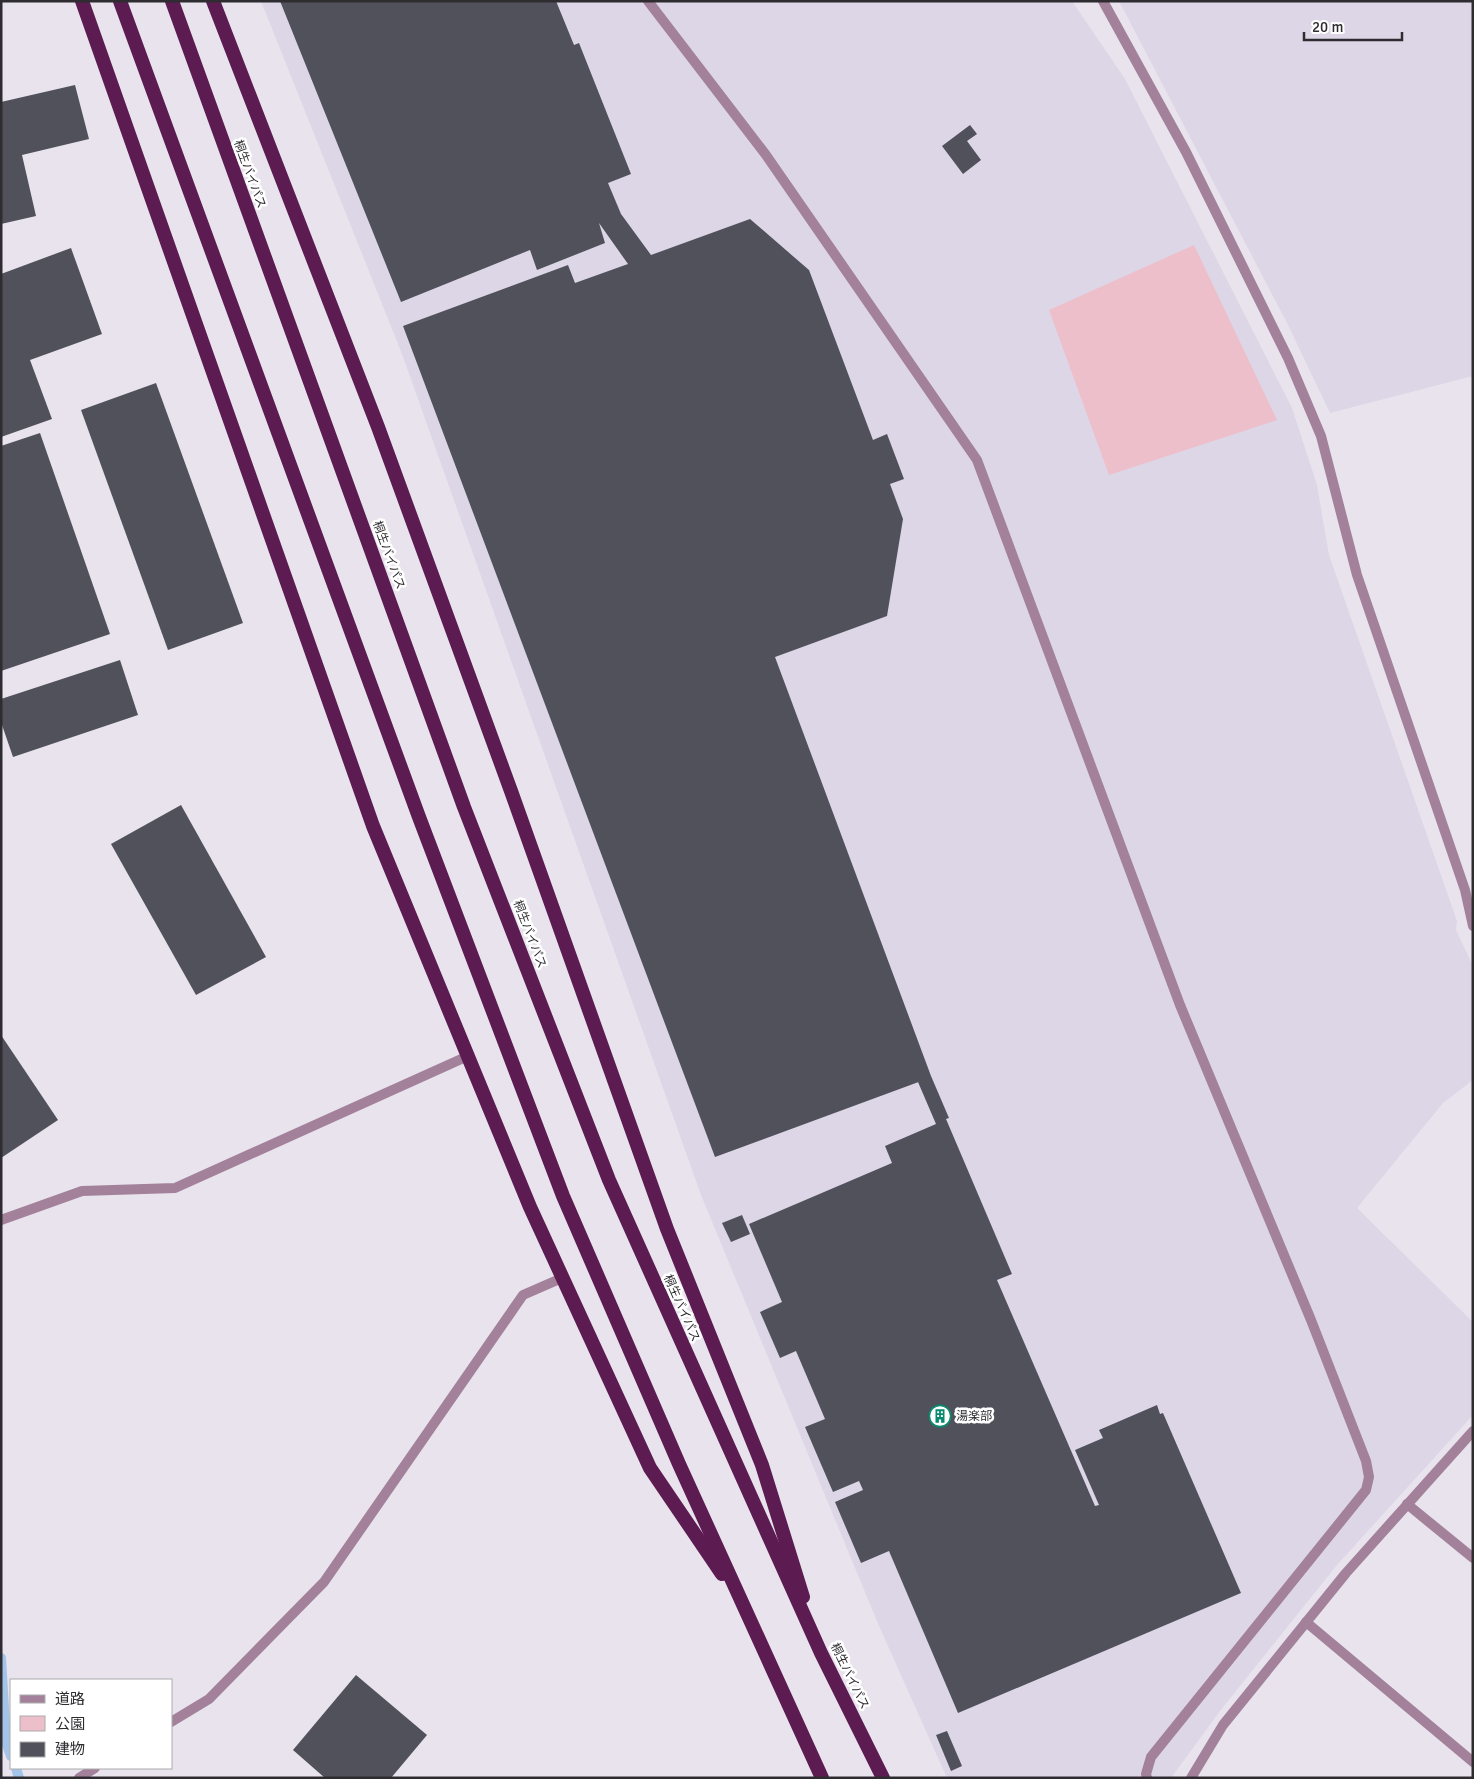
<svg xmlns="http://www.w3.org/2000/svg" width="1474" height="1779" viewBox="0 0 1474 1779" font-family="Signika,'Noto Sans JP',sans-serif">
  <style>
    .built { fill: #ddd6e6 }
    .park { fill: #edbfca }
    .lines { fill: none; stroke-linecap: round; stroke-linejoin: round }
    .stream { stroke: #a4c3e8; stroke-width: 10 }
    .building { fill: #50515a }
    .service { stroke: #a3819b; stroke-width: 10 }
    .minor { stroke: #a3819b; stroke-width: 10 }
    .trunk { stroke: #5c1c52; stroke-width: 14 }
    .labels { text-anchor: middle; stroke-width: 5; stroke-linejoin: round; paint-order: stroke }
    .street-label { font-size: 12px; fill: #2e2c30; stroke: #fff }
    .poi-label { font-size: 12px; fill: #2e2c30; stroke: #fff; text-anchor: start }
  </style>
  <rect width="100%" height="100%" fill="#e8e3ed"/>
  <g class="built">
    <polygon points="261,1 1072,1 1125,79 1292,408 1317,485 1329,555 1457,921 1456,930 1473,966 1473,1080 1443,1103 1357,1208 1473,1322 1473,1415 1337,1565 1220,1711 1171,1778 947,1778 879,1626 701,1195 402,354"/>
    <polygon points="1119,1 1473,1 1473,376 1330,413 1288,325"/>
  </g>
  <polygon class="park" points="1194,245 1277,420 1109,475 1049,310"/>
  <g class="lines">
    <g class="stream">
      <polyline points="1,1658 6,1742 11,1756"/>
      <polyline points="16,1768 19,1778"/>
    </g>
  </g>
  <g class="building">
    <polygon points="280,1 556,1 574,45 579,43 631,174 608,183 621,214 651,255 750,219 809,270 873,440 887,434 904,479 890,484 903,519 887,616 775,657 931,1076 949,1118 946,1119 1012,1274 997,1280 1095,1506 1099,1505 1075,1450 1103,1438 1099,1430 1157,1405 1160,1414 1163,1413 1241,1593 958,1713 889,1551 861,1563 835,1502 863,1490 859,1481 833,1492 805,1427 825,1419 796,1351 780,1358 760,1312 782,1302 749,1224 892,1163 885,1146 936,1124 918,1082 924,1080 715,1157 403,326 568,265 575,283 628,264 599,223 605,243 537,270 530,250 401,302"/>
    <polygon points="75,85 89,139 22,155 36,216 1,224 1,102"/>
    <polygon points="970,125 977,134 967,141 981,160 963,174 942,146"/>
    <polygon points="71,248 102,334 30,360 52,419 1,437 1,274"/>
    <polygon points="156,383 243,623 168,650 81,410"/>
    <polygon points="40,433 110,634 1,671 1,446"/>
    <polygon points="120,660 138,715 13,757 1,722 1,699"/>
    <polygon points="181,805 266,957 196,995 111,844"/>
    <polygon points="1,1035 58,1120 1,1158"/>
    <polygon points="742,1215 750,1234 731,1242 722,1223"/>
    <polygon points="356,1675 427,1735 391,1778 325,1778 293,1750"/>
    <polygon points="947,1731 962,1766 951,1771 936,1735"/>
  </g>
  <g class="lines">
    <g class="service">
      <polyline points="648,1 766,155 977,460 1180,1005 1311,1320 1366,1461 1369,1477 1366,1490 1151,1757 1146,1774 1147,1778"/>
      <polyline points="1,1220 82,1191 175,1188 468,1056"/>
      <polyline points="1407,1504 1473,1558"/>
      <polyline points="1306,1622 1473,1762"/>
      <polyline points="171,1722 209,1699 324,1582 523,1295 562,1278"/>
      <polyline points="79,1778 95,1768"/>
    </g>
    <g class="minor">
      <polyline points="1103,1 1186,152 1288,358 1321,436 1357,575 1465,890 1473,926"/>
      <polyline points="1191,1778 1223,1725 1346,1573 1473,1431"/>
    </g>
    <g class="trunk">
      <polyline points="82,1 373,826 530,1207 650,1468 722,1574"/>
      <polyline points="120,1 419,817 563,1196 679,1464 822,1778"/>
      <polyline points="172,1 464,807 609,1180 821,1653 883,1778"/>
      <polyline points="213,1 378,427 511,791 667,1229 762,1465 803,1597"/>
    </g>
  </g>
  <defs>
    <g id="building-ring" transform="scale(1.125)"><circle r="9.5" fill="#fff" stroke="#09896d" stroke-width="1.5"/><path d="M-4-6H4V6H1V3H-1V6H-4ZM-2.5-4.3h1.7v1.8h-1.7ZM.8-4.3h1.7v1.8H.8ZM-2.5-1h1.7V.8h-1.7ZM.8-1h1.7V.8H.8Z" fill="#09896d"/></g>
  </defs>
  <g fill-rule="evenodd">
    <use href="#building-ring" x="940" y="1416"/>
  </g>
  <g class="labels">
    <g class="street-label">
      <text transform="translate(250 174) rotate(70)" y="4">桐生バイパス</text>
      <text transform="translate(389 555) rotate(70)" y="4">桐生バイパス</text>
      <text transform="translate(530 934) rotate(69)" y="4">桐生バイパス</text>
      <text transform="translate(682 1308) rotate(66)" y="4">桐生バイパス</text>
      <text transform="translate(850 1676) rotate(64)" y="4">桐生バイパス</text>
    </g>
    <g class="poi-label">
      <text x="956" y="1420">湯楽部</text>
    </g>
  </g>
  <rect width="1474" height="1779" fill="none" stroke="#2e2c30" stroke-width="5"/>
  <rect x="10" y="1679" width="162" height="90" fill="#ffffff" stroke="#ababac"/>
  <rect x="20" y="1695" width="25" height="8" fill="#a3819b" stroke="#ababac"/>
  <text x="55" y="1704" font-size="15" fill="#2e2c30">道路</text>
  <rect x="20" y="1716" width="25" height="15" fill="#edbfca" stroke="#ababac"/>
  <text x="55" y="1729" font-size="15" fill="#2e2c30">公園</text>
  <rect x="20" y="1742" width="25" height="15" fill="#50515a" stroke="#ababac"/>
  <text x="55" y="1754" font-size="15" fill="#2e2c30">建物</text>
  <path d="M1304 32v8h98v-8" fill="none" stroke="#2e2c30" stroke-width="2.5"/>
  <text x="1312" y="32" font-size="15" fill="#2e2c30" stroke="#ffffff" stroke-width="4" paint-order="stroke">20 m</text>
</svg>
